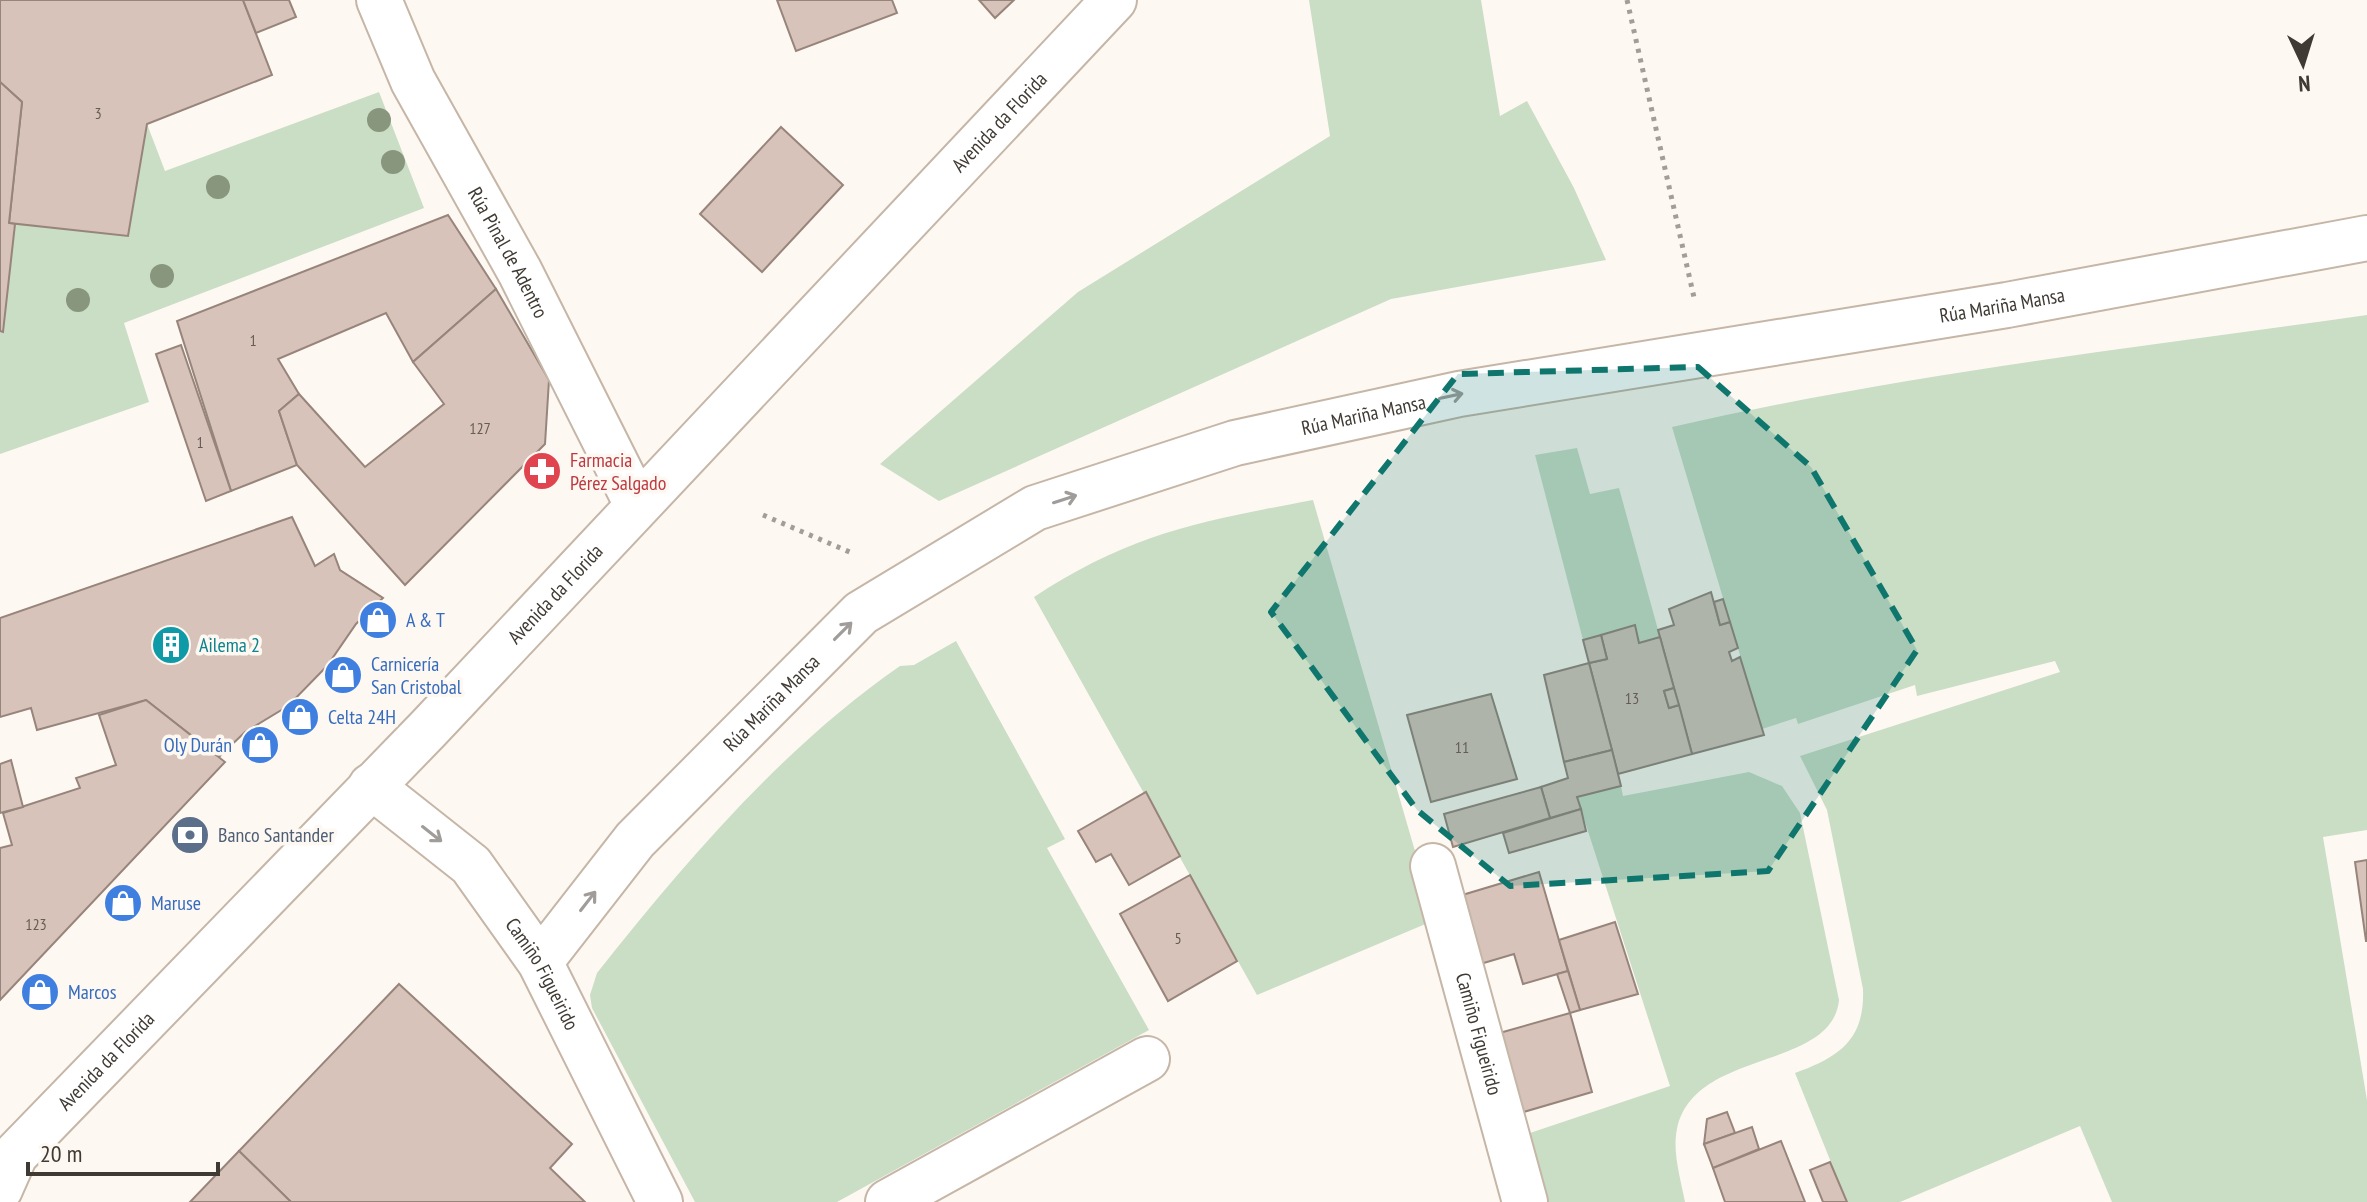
<svg xmlns="http://www.w3.org/2000/svg" width="2367" height="1202" viewBox="0 0 2367 1202" font-family="'PT Sans Narrow',sans-serif">
  <style>
    .green { fill: #caddc5 }
    .building { fill: #d7c3b9; stroke: #97847b; stroke-width: 2 }
    .lines { fill: none; stroke-linecap: round; stroke-linejoin: round }
    .street-casing { stroke: #c5b6a7; stroke-width: 48 }
    .secondary-casing { stroke: #c5b6a7; stroke-width: 48 }
    .path { stroke: #a39d97; stroke-width: 5; stroke-dasharray: 4 6; stroke-linecap: butt }
    .street { stroke: #fff; stroke-width: 44 }
    .secondary { stroke: #fff; stroke-width: 44 }
    .tree { fill: #87967c }
    .oneway { stroke: #a09c9a }
    .marked { fill: #0f766e; fill-opacity: 0.2; stroke: #0f766e; stroke-width: 6; stroke-dasharray: 16 10; stroke-linejoin: round }
    .labels { text-anchor: middle; stroke-width: 7; stroke-linejoin: round; paint-order: stroke }
    .number-label { font-size: 16px; fill: #665c55 }
    .street-label { font-size: 20px; fill: #403a34; stroke: #fef8f2 }
    .health-label { font-size: 20px; fill: #be3a42; stroke: #fef8f2; text-anchor: start }
    .shop-label { font-size: 20px; fill: #366cbe; stroke: #fef8f2; text-anchor: start }
    .culture-label { font-size: 20px; fill: #0d838f; stroke: #fef8f2; text-anchor: start }
    .service-label { font-size: 20px; fill: #4e5e75; stroke: #fef8f2; text-anchor: start }
  </style>
  <rect width="100%" height="100%" fill="#fef8f2"/>
  <g class="green">
    <polygon points="1309,0 1481,0 1500,116 1527,101 1574,188 1606,260 1391,299 939,501 880,464 1078,292 1330,136"/>
    <polygon points="379,92 424,208 124,323 149,402 0,454 0,331 3,331 15,224 128,236 147,124 165,171"/>
    <path d="M2367 315V830L2323 837 2367 1100V1202H2112L2080 1126 1900 1202H1847L1795 1073C1840 1057 1865 1039 1863 989L1827 810 1800 756 2060 672 2055 661 1917 696 1915 685 1798 724 1796 718 1762 729 1672 427C1903 374 2133 348 2367 315Z"/>
    <polygon points="1577,448 1590,494 1619,488 1660,637 1639,643 1635,626 1583,640 1535,455"/>
    <path d="M1313 500 1435 920 1257 995 1034 597C1131 533 1202 521 1313 500Z"/>
    <path d="M956 641 1065 839 1047 848 1149 1030 837 1202H695L592 1008 590 995 597 973C685 862 783 747 900 666L914 665Z"/>
    <path d="M1749 772 1782 786 1800 813 1839 1000C1832 1071 1694 1048 1677 1129 1672 1152 1681 1180 1685 1202H1547L1527 1134 1670 1086 1577 797 1621 786 1623 796Z"/>
  </g>
  <g class="building">
    <polygon points="0,0 243,0 272,75 147,124 128,236 9,223 22,102 0,82"/>
    <polygon points="243,0 289,0 296,17 256,33"/>
    <polygon points="777,0 892,0 897,13 796,51"/>
    <polygon points="979,0 1014,0 995,18"/>
    <polygon points="0,82 22,102 9,223 15,224 3,332 0,331"/>
    <polygon points="781,127 843,185 762,272 700,214"/>
    <polygon points="448,215 496,289 413,362 386,313 278,359 299,394 279,411 297,465 231,491 177,321"/>
    <polygon points="496,289 549,380 545,444 405,585 297,465 279,411 299,394 365,467 444,404 413,362"/>
    <polygon points="181,345 231,491 206,501 156,354"/>
    <polygon points="292,517 315,566 334,554 340,570 383,598 356,624 327,666 288,706 245,732 219,757 146,700 37,730 31,708 0,717 0,618"/>
    <polygon points="1711,592 1720,625 1730,622 1738,648 1729,652 1732,661 1740,657 1764,735 1692,754 1658,630 1674,625 1669,609"/>
    <polygon points="1723,599 1730,622 1720,625 1714,602"/>
    <polygon points="1635,625 1639,643 1660,637 1674,688 1664,691 1669,708 1679,705 1692,754 1618,774 1589,663 1607,659 1601,635"/>
    <polygon points="1601,635 1607,659 1589,663 1583,640"/>
    <polygon points="1589,663 1612,750 1564,762 1544,675"/>
    <polygon points="1674,688 1679,705 1669,708 1664,691"/>
    <polygon points="1491,694 1517,779 1431,802 1407,715"/>
    <polygon points="146,700 225,762 0,1000 0,848 12,845 3,813 80,788 76,778 116,765 99,715"/>
    <polygon points="1612,750 1621,786 1577,797 1581,809 1550,818 1541,787 1568,778 1564,762"/>
    <polygon points="11,760 23,807 0,813 0,764"/>
    <polygon points="1541,787 1550,818 1453,847 1444,814"/>
    <polygon points="1146,792 1180,856 1129,885 1111,854 1096,862 1078,831"/>
    <polygon points="1581,809 1586,831 1509,853 1503,833"/>
    <polygon points="2367,860 2367,941 2366,941 2355,862"/>
    <polygon points="1539,872 1568,971 1523,984 1514,954 1477,965 1459,896"/>
    <polygon points="1190,875 1237,961 1168,1001 1120,914"/>
    <polygon points="1615,922 1638,994 1580,1010 1559,940"/>
    <polygon points="1568,971 1580,1010 1570,1013 1557,974"/>
    <polygon points="399,984 572,1144 550,1168 585,1202 291,1202 239,1151"/>
    <polygon points="1570,1013 1592,1092 1520,1113 1496,1034"/>
    <polygon points="1727,1112 1735,1133 1704,1144 1707,1119"/>
    <polygon points="1752,1127 1759,1149 1713,1168 1704,1144"/>
    <polygon points="1781,1141 1805,1202 1725,1202 1713,1168"/>
    <polygon points="239,1151 291,1202 190,1202"/>
    <polygon points="1830,1162 1847,1202 1823,1202 1810,1170"/>
  </g>
  <g class="lines">
    <g class="street-casing">
      <g id="street">
        <path id="s1" d="M379 0 413 81 520 272 637 505"/>
        <path id="s2" d="M371 786 471 865 540 962 660 1202"/>
        <path id="s3" d="M1433 866 1525 1202"/>
        <path id="s4" d="M540 962 635 840 861 613 1035 508 1235 443 1459 394 2007 305 2367 238"/>
        <polyline points="888,1202 1147,1059"/>
      </g>
    </g>
    <g class="secondary-casing">
      <g id="secondary">
        <path id="s5" d="M0 1189 15 1155 429 728 1114 0"/>
      </g>
    </g>
    <g class="path">
      <polyline points="1627,0 1695,302"/>
      <polyline points="763,515 852,553"/>
    </g>
    <use href="#street" class="street"/>
    <use href="#secondary" class="secondary"/>
  </g>
  <g class="tree">
    <circle cx="379" cy="120" r="12"/>
    <circle cx="393" cy="162" r="12"/>
    <circle cx="218" cy="187" r="12"/>
    <circle cx="162" cy="276" r="12"/>
    <circle cx="78" cy="300" r="12"/>
  </g>
  <defs><path id="oneway-shaft" d="M-6 0H5M1.5-3L5.5 0L1.5 3" fill="none" stroke-width="1.6" stroke-linecap="round" stroke-linejoin="round" transform="scale(2)"/></defs>
  <g class="oneway">
    <use href="#oneway-shaft" transform="translate(1451 396) rotate(-12)"/>
    <use href="#oneway-shaft" transform="translate(1065 499) rotate(-18)"/>
    <use href="#oneway-shaft" transform="translate(843 631) rotate(-45)"/>
    <use href="#oneway-shaft" transform="translate(432 834) rotate(38)"/>
    <use href="#oneway-shaft" transform="translate(588 901) rotate(-52)"/>
  </g>
  <path class="marked" d="M1698 367 1811 467 1917 650 1768 871 1510 886 1417 810 1271 612 1458 374Z"/>
  <defs>
    <g id="pharmacy-disc" transform="scale(2)"><circle r="9.5" fill="#e0444e" stroke="#fef8f2"/><path d="M-2-6h4v4h4v4h-4v4h-4v-4h-4v-4h4Z" fill="#fff"/></g>
    <g id="shop-disc" transform="scale(2)"><circle r="9.5" fill="#3f7fe0" stroke="#fef8f2"/><path d="M-5-2.5h2.3a2.7 3.5 0 0 1 5.4 0H5L5.5 6h-11ZM-1.5-2.5h3a1.5 2.3 0 0 0-3 0Z" fill="#fff"/></g>
    <g id="building-disc" transform="scale(2)"><circle r="9.5" fill="#0f9aa8" stroke="#fef8f2"/><path d="M-4-6H4V6H1V3H-1V6H-4ZM-2.5-4.3h1.7v1.8h-1.7ZM.8-4.3h1.7v1.8H.8ZM-2.5-1h1.7V.8h-1.7ZM.8-1h1.7V.8H.8Z" fill="#fff"/></g>
    <g id="bank-disc" transform="scale(2)"><circle r="9.5" fill="#5c6f8a" stroke="#fef8f2"/><path d="M-6-4H6V4H-6ZM0-2.3a2.3 2.3 0 1 0 0 4.6a2.3 2.3 0 1 0 0-4.6Z" fill="#fff"/></g>
  </defs>
  <g fill-rule="evenodd">
    <use href="#pharmacy-disc" x="542" y="471"/>
    <use href="#shop-disc" x="378" y="620"/>
    <use href="#building-disc" x="171" y="645"/>
    <use href="#shop-disc" x="343" y="675"/>
    <use href="#shop-disc" x="300" y="717"/>
    <use href="#shop-disc" x="260" y="745"/>
    <use href="#bank-disc" x="190" y="835"/>
    <use href="#shop-disc" x="123" y="903"/>
    <use href="#shop-disc" x="40" y="992"/>
  </g>
  <g class="labels">
    <g class="number-label">
      <text x="98" y="119">3</text>
      <text x="253" y="346">1</text>
      <text x="480" y="434">127</text>
      <text x="200" y="448">1</text>
      <text x="1632" y="704">13</text>
      <text x="1462" y="753">11</text>
      <text x="36" y="930">123</text>
      <text x="1178" y="944">5</text>
    </g>
    <g class="street-label">
      <text dy="7" stroke="none"><textPath href="#s5" startOffset="1464">Avenida da Florida</textPath></text>
      <text dy="7" stroke="none"><textPath href="#s1" startOffset="284">Rúa Pinal de Adentro</textPath></text>
      <text dy="7" stroke="none"><textPath href="#s4" startOffset="1668">Rúa Mariña Mansa</textPath></text>
      <text dy="7" stroke="none"><textPath href="#s4" startOffset="1020">Rúa Mariña Mansa</textPath></text>
      <text dy="7" stroke="none"><textPath href="#s5" startOffset="816">Avenida da Florida</textPath></text>
      <text dy="7" stroke="none"><textPath href="#s4" startOffset="348">Rúa Mariña Mansa</textPath></text>
      <text dy="7" stroke="none"><textPath href="#s2" startOffset="258">Camiño Figueirido</textPath></text>
      <text dy="7" stroke="none"><textPath href="#s3" startOffset="174">Camiño Figueirido</textPath></text>
      <text dy="7" stroke="none"><textPath href="#s5" startOffset="168">Avenida da Florida</textPath></text>
    </g>
    <g class="health-label">
      <text x="570" y="467">Farmacia<tspan x="570" dy="23">Pérez Salgado</tspan></text>
    </g>
    <g class="shop-label">
      <text x="406" y="627">A &amp; T</text>
      <text x="371" y="671">Carnicería<tspan x="371" dy="23">San Cristobal</tspan></text>
      <text x="328" y="724">Celta 24H</text>
      <text x="232" y="752" text-anchor="end">Oly Durán</text>
      <text x="151" y="910">Maruse</text>
      <text x="68" y="999">Marcos</text>
    </g>
    <g class="culture-label">
      <text x="199" y="652">Ailema 2</text>
    </g>
    <g class="service-label">
      <text x="218" y="842">Banco Santander</text>
    </g>
  </g>
  <g transform="translate(2303 64) rotate(176)" stroke="#fef8f2" stroke-width="6" paint-order="stroke">
  <path d="M0-6L14 30L0 20L-14 30Z" fill="#403a34"/>
  <text y="-12" font-size="22" font-weight="bold" text-anchor="middle" fill="#403a34">N</text>
  </g>
  <path d="M28 1162v12h190v-12" fill="none" stroke="#403a34" stroke-width="4"/>
  <text x="40" y="1162" font-size="24" fill="#403a34" stroke="#fef8f2" stroke-width="6" paint-order="stroke">20 m</text>
</svg>
